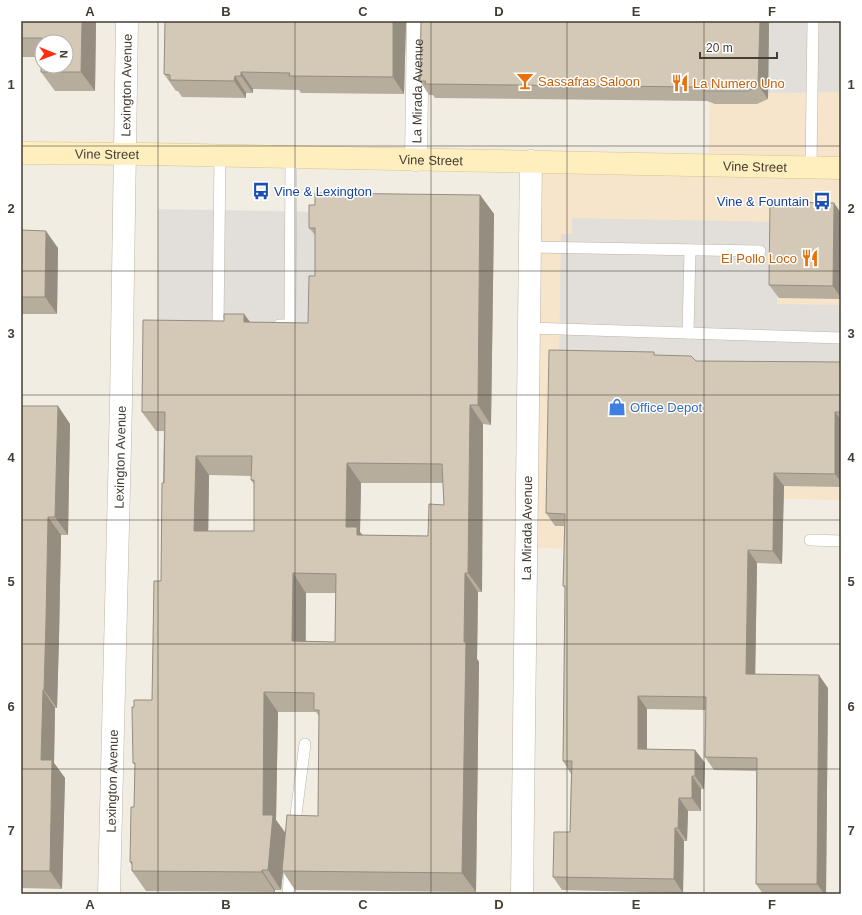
<svg xmlns="http://www.w3.org/2000/svg" width="862" height="915" viewBox="0 0 862 915" font-family="Arial,sans-serif">
  <style>
    .commercial { fill: #f6e4cb }
    .parking { fill: #e2dfdb }
    .lines { fill: none; stroke-linecap: round; stroke-linejoin: round }
    .service-casing { stroke: #beb5a5; stroke-width: 12 }
    .minor-casing { stroke: #beb5a5; stroke-width: 23 }
    .secondary-casing { stroke: #d8c491; stroke-width: 23 }
    .service { stroke: #fff; stroke-width: 11 }
    .minor { stroke: #fff; stroke-width: 22 }
    .secondary { stroke: #ffefbf; stroke-width: 22 }
    .wall { fill: #b6ad9d; fill-rule: evenodd }
    .shaded-wall { fill: #948d80 }
    .building { fill: #d4c9b7; stroke: #948d80; fill-rule: evenodd }
    .grid { fill: none; stroke: #443d33; stroke-width: 1; stroke-opacity: 0.55 }
    .labels { text-anchor: middle; stroke-width: 3; stroke-linejoin: round; paint-order: stroke }
    .food-label { font-size: 13px; fill: #c56008; stroke: #fff; text-anchor: start }
    .street-label { font-size: 13px; fill: #443d33; stroke: #fff }
    .transit-label { font-size: 13px; fill: #164399; stroke: #fff; text-anchor: start }
    .shop-label { font-size: 13px; fill: #366cbe; stroke: #fff; text-anchor: start }
    .neatline { fill: none; stroke: #443d33; stroke-width: 1.5 }
    .grid-label { font-size: 13px; text-anchor: middle; font-weight: bold; fill: #443d33 }
  </style>
  <rect width="100%" height="100%" fill="#f2ede2"/>
  <g class="commercial">
    <polygon points="711,21 841,21 841,163 709,159"/>
    <polygon points="533,164 841,171 841,500 712,497 710,551 530,548"/>
  </g>
  <g class="parking">
    <polygon points="760,21 841,21 841,92 759,93"/>
    <polygon points="158,209 328,212 327,342 157,339"/>
    <polygon points="572,218 777,222 777,304 841,305 841,373 559,361 561,234 572,234"/>
  </g>
  <g class="lines">
    <g class="service-casing">
      <g id="service">
        <polyline points="220,156 218,324 230,324"/>
        <polyline points="811,167 813,21"/>
        <polyline points="530,247 760,251"/>
        <polyline points="279,325 290,325 291,158"/>
        <polyline points="529,328 841,338"/>
        <polyline points="688,333 690,250"/>
        <polyline points="810,540 841,541"/>
        <polyline points="294,830 305,744"/>
        <polyline points="288,894 290,867"/>
      </g>
    </g>
    <g class="minor-casing">
      <g id="minor">
        <path id="s1" d="M416 160 418 21"/>
        <path id="s2" d="M109 894 121 403 127 21"/>
        <path id="s3" d="M522 894 531 161"/>
      </g>
    </g>
    <g class="secondary-casing">
      <g id="secondary">
        <path id="s4" d="M21 153 147 154 841 168"/>
      </g>
    </g>
    <use href="#service" class="service"/>
    <use href="#minor" class="minor"/>
    <use href="#secondary" class="secondary"/>
  </g>
  <g class="wall">
    <polygon points="21,21 96,21 95,91 55,91 41,72 42,57 21,57"/>
    <polygon points="165,21 406,21 404,94 301,93 299,90 253,89 253,93 246,93 246,98 182,97 178,91 176,91 164,74"/>
    <polygon points="421,21 769,21 768,99 757,104 715,104 707,101 435,98 433,95 429,95 420,81"/>
    <path d="M480 195 494 214 491 425 483 424 482 592H478L477 659 479 662 476 892 295 890 283 872 281 890H275V892L146 891 132 871V865L130 862 134 807 135 765 133 763 134 707 152 700 161 581 164 431H156L142 412 224 321 244 314 250 322 308 323 315 276V235L309 228ZM209 475 252 476 251 480 254 484V531H208ZM361 483H443L444 505 428 536 363 535 360 532ZM306 593H336L335 642H306ZM278 712H316L319 716 318 816 285 833 276 820Z"/>
    <polygon points="841,213 841,299 779,298 769,285"/>
    <polygon points="21,230 58,248 57,314 21,314"/>
    <polygon points="656,355 696,361 841,362 841,487 784,486 782,564 757,563 755,674 828,688 826,894 763,894 756,884 756,771 714,770 705,757 706,710 647,709 647,749 695,750 705,763 704,789 701,789 701,811 688,811 687,841 684,841 683,893 562,890 553,877 570,832 571,774 563,761 565,588 563,586 565,526 555,526 546,513"/>
    <polygon points="21,406 58,406 70,424 68,535 61,535 59,638 57,708 55,708 54,763 65,778 62,889 21,888"/>
  </g>
  <g class="shaded-wall">
    <polygon points="82,21 96,21 95,91 81,72"/>
    <polygon points="393,21 406,21 404,94 393,77"/>
    <polygon points="760,21 769,21 768,99 758,85"/>
    <polygon points="241,72 253,89 253,93 241,76"/>
    <polygon points="235,76 246,93 246,98 234,81"/>
    <polygon points="480,195 494,214 491,425 478,405"/>
    <polygon points="834,203 841,213 841,298 833,286"/>
    <polygon points="46,231 58,248 57,314 45,297"/>
    <polygon points="244,314 258,333 244,322"/>
    <polygon points="841,366 841,413 840,412"/>
    <polygon points="470,405 483,424 482,592 468,573"/>
    <polygon points="58,406 70,424 68,535 55,517"/>
    <polygon points="835,412 841,420 841,482 835,474"/>
    <polygon points="196,456 209,475 208,550 194,531"/>
    <polygon points="347,463 361,483 360,532 371,547 346,527"/>
    <polygon points="774,473 784,486 782,564 773,551"/>
    <polygon points="48,517 61,535 59,638 57,708 44,690"/>
    <polygon points="748,550 757,563 755,687 746,674"/>
    <polygon points="293,573 306,593 305,661 292,641"/>
    <polygon points="465,573 478,592 477,659 479,662 476,892 462,873 464,642"/>
    <polygon points="819,675 828,688 826,894 824,894 817,884"/>
    <polygon points="43,690 55,708 54,763 65,778 62,889 50,871 41,760"/>
    <polygon points="264,692 278,712 276,820 287,835 282,871 283,872 281,890 268,870 263,815"/>
    <polygon points="638,696 647,709 647,762 638,749"/>
    <polygon points="695,750 705,763 704,789 695,776"/>
    <polygon points="692,776 701,789 701,811 692,798"/>
    <polygon points="679,798 688,811 687,841 678,828"/>
    <polygon points="675,828 684,841 683,893 674,879"/>
    <polygon points="262,870 275,890 275,892 262,872"/>
  </g>
  <g class="building">
    <path d="M21 21H82L81 72H41L42 38H21ZM42 42H66V66H42Z"/>
    <polygon points="165,21 393,21 393,77 289,76 290,73 241,72 241,76 235,76 234,81 170,80 170,75 164,74"/>
    <polygon points="421,21 760,21 758,85 748,91 706,91 698,87 425,84 426,81 420,81"/>
    <path d="M315 193 480 195 478 405H470L468 573H465L464 642H466L462 873 282 871 287 815 318 816 319 710H314V693L264 692 263 815H273L268 870H262V872L132 871V862H130L131 807H134L135 763H133L132 707H134V700H152L154 581H161L162 483H164L165 412H142L143 320 224 321V314H244V322L308 323 309 276H315V228H309V205H315ZM196 456H252L251 480H254V531H194ZM347 463 442 464 444 505 429 504 428 536 357 535V527H346ZM293 573 336 574 335 642 292 641Z"/>
    <polygon points="770,202 834,203 833,286 769,285"/>
    <polygon points="21,230 46,231 45,297 21,297"/>
    <polygon points="549,350 654,352 654,355 691,356 696,361 841,362 840,412 835,412 835,474 774,473 773,551 748,550 746,674 819,675 817,884 756,884 757,758 705,757 706,697 638,696 638,749 695,750 695,776 692,776 692,798 679,798 678,828 675,828 674,879 553,877 554,832 570,832 572,761 563,761 565,586 563,586 565,514 546,513"/>
    <polygon points="21,406 58,406 55,517 48,517 46,620 44,690 43,690 41,760 52,760 50,871 21,871"/>
  </g>
  <path class="grid" d="M158 21V894M295 21V894M431 21V894M567 21V894M704 21V894M21 146H841M21 271H841M21 395H841M21 520H841M21 644H841M21 769H841"/>
  <defs>
    <g id="bar-bare" transform="scale(1.38)"><path d="M-6-5H6L.8 .8V4.5H3.5V6h-7V4.5H-.8V.8Z" fill="#e8710a" stroke="#fff" stroke-width="2.5" paint-order="stroke"/></g>
    <g id="restaurant-bare" transform="scale(1.38)"><path d="M-5-6h1v4h1v-4h1v4h1v-4h1v5L-1.5 .5V6h-2V.5L-5-1ZM5-6V6H3V1.5H1.5Q1.5-4 5-6Z" fill="#e8710a" stroke="#fff" stroke-width="2.5" paint-order="stroke"/></g>
    <g id="bus-bare" transform="scale(1.38)"><path d="M-5-6H5V4H4V6H2V4H-2V6H-4V4H-5ZM-3.5-4V0h7V-4ZM-3.5 1.2v1.5H-2V1.2ZM2 1.2v1.5H3.5V1.2Z" fill="#1a4fb4" stroke="#fff" stroke-width="2.5" paint-order="stroke"/></g>
    <g id="shop-bare" transform="scale(1.38)"><path d="M-5-2.5h2.3a2.7 3.5 0 0 1 5.4 0H5L5.5 6h-11ZM-1.5-2.5h3a1.5 2.3 0 0 0-3 0Z" fill="#3f7fe0" stroke="#fff" stroke-width="2.5" paint-order="stroke"/></g>
  </defs>
  <g fill-rule="evenodd">
    <use href="#bar-bare" x="525" y="81"/>
    <use href="#restaurant-bare" x="680" y="83"/>
    <use href="#bus-bare" x="261" y="191"/>
    <use href="#bus-bare" x="822" y="201"/>
    <use href="#restaurant-bare" x="810" y="258"/>
    <use href="#shop-bare" x="617" y="407"/>
  </g>
  <g class="labels">
    <g class="food-label">
      <text x="538" y="86">Sassafras Saloon</text>
      <text x="693" y="88">La Numero Uno</text>
      <text x="797" y="263" text-anchor="end">El Pollo Loco</text>
    </g>
    <g class="street-label">
      <text dy="5" stroke="none"><textPath href="#s2" startOffset="809">Lexington Avenue</textPath></text>
      <text dy="5" stroke="none"><textPath href="#s1" startOffset="69">La Mirada Avenue</textPath></text>
      <text dy="5" stroke="none"><textPath href="#s4" startOffset="86">Vine Street</textPath></text>
      <text dy="5" stroke="none"><textPath href="#s4" startOffset="410">Vine Street</textPath></text>
      <text dy="5" stroke="none"><textPath href="#s4" startOffset="734">Vine Street</textPath></text>
      <text dy="5" stroke="none"><textPath href="#s2" startOffset="437">Lexington Avenue</textPath></text>
      <text dy="5" stroke="none"><textPath href="#s3" startOffset="366">La Mirada Avenue</textPath></text>
      <text dy="5" stroke="none"><textPath href="#s2" startOffset="113">Lexington Avenue</textPath></text>
    </g>
    <g class="transit-label">
      <text x="274" y="196">Vine &amp; Lexington</text>
      <text x="809" y="206" text-anchor="end">Vine &amp; Fountain</text>
    </g>
    <g class="shop-label">
      <text x="630" y="412">Office Depot</text>
    </g>
  </g>
  <rect width="862" height="915" fill="none" stroke="#ffffff" stroke-width="44"/>
  <g transform="translate(54 54) rotate(91)"><circle r="19" fill="#ffffff" stroke="#b4b1ad"/>
  <path d="M0-3L7 15L0 10L-7 15Z" fill="#ff2f0c"/>
  <text y="-6" font-size="11" font-weight="bold" text-anchor="middle" fill="#443d33">N</text>
  </g>
  <path d="M700 52v6h77v-6" fill="none" stroke="#443d33" stroke-width="2"/>
  <text x="706" y="52" font-size="12" fill="#443d33" stroke="#ffffff" stroke-width="3" paint-order="stroke">20 m</text>
  <rect x="22" y="22" width="818" height="871" class="neatline"/>
  <g class="grid-label">
    <text x="90" y="16">A</text>
    <text x="226" y="16">B</text>
    <text x="363" y="16">C</text>
    <text x="499" y="16">D</text>
    <text x="636" y="16">E</text>
    <text x="772" y="16">F</text>
    <text x="11" y="89">1</text>
    <text x="851" y="89">1</text>
    <text x="11" y="213">2</text>
    <text x="851" y="213">2</text>
    <text x="11" y="338">3</text>
    <text x="851" y="338">3</text>
    <text x="11" y="462">4</text>
    <text x="851" y="462">4</text>
    <text x="11" y="586">5</text>
    <text x="851" y="586">5</text>
    <text x="11" y="711">6</text>
    <text x="851" y="711">6</text>
    <text x="11" y="835">7</text>
    <text x="851" y="835">7</text>
    <text x="90" y="909">A</text>
    <text x="226" y="909">B</text>
    <text x="363" y="909">C</text>
    <text x="499" y="909">D</text>
    <text x="636" y="909">E</text>
    <text x="772" y="909">F</text>
  </g>
</svg>
